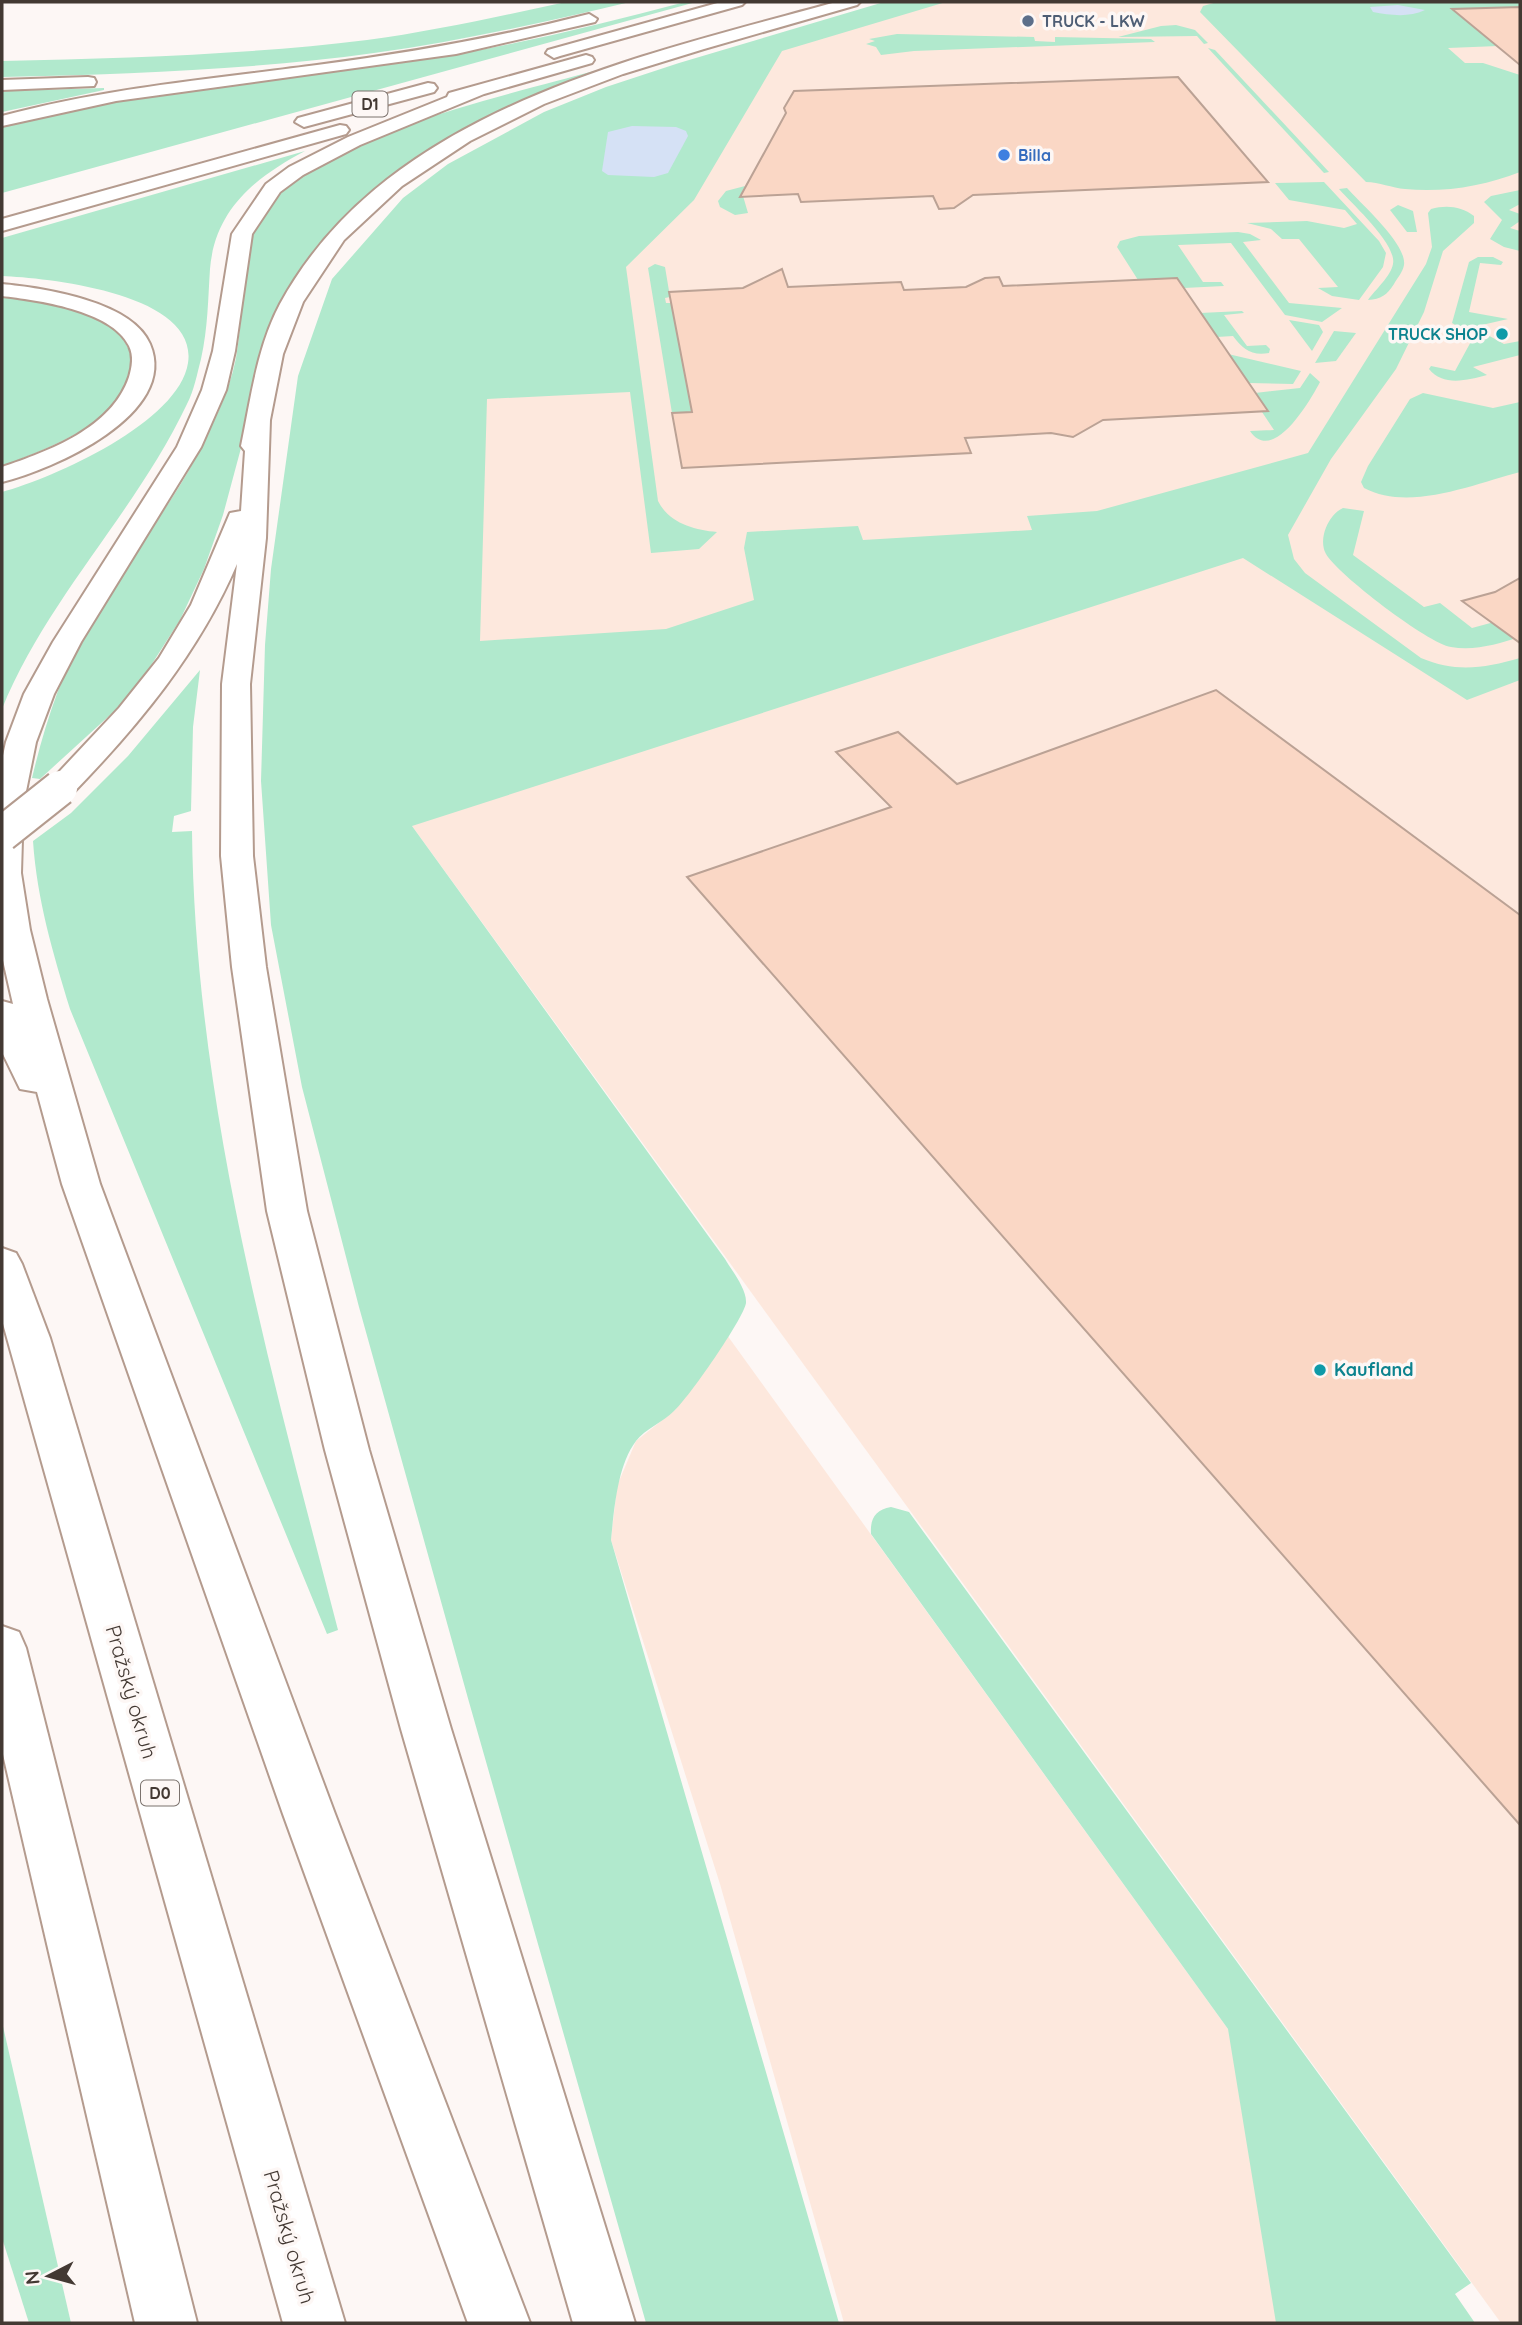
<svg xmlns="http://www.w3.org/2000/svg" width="1522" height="2325" viewBox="0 0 1522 2325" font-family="Quicksand,sans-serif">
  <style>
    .built { fill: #fde8dd }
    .green { fill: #b1e9cd }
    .water { fill: #d5e1f5 }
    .building { fill: #fad7c5; stroke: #bba295; stroke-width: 2 }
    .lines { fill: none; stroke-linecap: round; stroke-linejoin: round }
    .highway-casing { stroke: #b49b8e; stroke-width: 4 }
    .highway { fill: #fff; fill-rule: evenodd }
    .highway-bridge-casing { stroke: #b49b8e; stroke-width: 38; stroke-linecap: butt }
    .highway-bridge { stroke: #fff; stroke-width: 34 }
    .service-dot { fill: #5c6f8a; stroke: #fdf7f5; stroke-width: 2.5 }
    .shop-dot { fill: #3f7fe0; stroke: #fdf7f5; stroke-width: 2.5 }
    .culture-dot { fill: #0f9aa8; stroke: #fdf7f5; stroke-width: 2.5 }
    .labels { text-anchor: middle; stroke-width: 7; stroke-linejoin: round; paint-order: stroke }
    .far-service-label { font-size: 16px; font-weight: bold; fill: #4e5e75; stroke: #fdf7f5; text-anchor: start }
    .shield { fill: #fdf7f5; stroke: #7b726d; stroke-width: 2 }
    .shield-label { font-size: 16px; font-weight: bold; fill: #433933 }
    .far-shop-label { font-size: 16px; font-weight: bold; fill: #366cbe; stroke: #fdf7f5; text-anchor: start }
    .far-culture-label { font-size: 16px; font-weight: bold; fill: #0d838f; stroke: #fdf7f5; text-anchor: end }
    .culture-label { font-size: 18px; font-weight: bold; fill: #0d838f; stroke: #fdf7f5; text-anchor: start }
    .near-street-label { font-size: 21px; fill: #433933; stroke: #fdf7f5 }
  </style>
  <rect width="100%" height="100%" fill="#fdf7f5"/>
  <g class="built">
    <polygon points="891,2 1520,2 1520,2323 1501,2323 412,826 472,395 764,48"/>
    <polygon points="727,1335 1228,2029 1410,2323 844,2323 720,1884 611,1540 617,1486 636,1441 675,1410"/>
  </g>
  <g class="green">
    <path d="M566 2H630C545 22 461 41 374 53 251 70 126 74 2 77V61C124 58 246 55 367 40 434 31 500 16 566 2Z"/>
    <path d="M685 2H696L2 193V124C44 111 88 104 132 98 214 85 297 77 379 66 483 53 584 29 685 2Z"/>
    <path d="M832 2H841L582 80 374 192 316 251 297 279 276 318 223 515 204 569 180 620 132 695 40 779 32 778C45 724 62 671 90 622 121 566 164 517 194 461 211 428 229 394 236 358 244 314 241 251 263 212 307 138 512 94 594 71 673 48 752 25 832 2Z"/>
    <path d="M884 2H946L782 51 694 200 626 267 658 501C669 523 694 530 717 532L699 549 651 553 630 392 487 399 480 641 666 629 754 600 744 548 747 532 858 526 863 540 1032 530 1027 516 1097 511 1308 453 1426 264 1432 247 1428 213 1431 209C1446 205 1461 206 1474 216V223L1443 251 1424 312 1396 369 1331 459 1288 535 1294 559 1305 573 1421 658C1456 673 1485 668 1520 658V680L1467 700 1243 558 412 826 725 1259C732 1271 747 1289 746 1303 744 1318 688 1399 674 1411 663 1422 645 1429 636 1441 617 1466 614 1511 611 1540L839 2323H646L469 1702 359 1307 302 1087 271 925 261 781 265 645 271 569 298 376 332 279 403 198 448 164 544 112 606 87 679 63Z"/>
    <path d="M1217 2H1520V7L1453 9 1498 46 1448 48 1465 63H1483L1520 75V172C1485 186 1443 193 1405 189 1392 188 1379 182 1366 182L1200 12 1203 6Z"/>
    <polygon points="1176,25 1195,30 1208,43 1204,44 1197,36 1118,37 1161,26"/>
    <polygon points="897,34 1034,37 1035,41 1055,42 1055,37 1151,39 1155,42 914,51 881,55 876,47 866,44 875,41 869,39"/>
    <polygon points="1208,48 1215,50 1329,172 1324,173"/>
    <polygon points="104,88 104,90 2,112 2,91"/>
    <path d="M305 151C256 177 215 209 210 269 208 299 208 328 201 359 197 374 194 391 187 404 136 512 47 598 2 709V492C54 478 179 422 188 363 199 293 47 278 2 276V238Z"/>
    <polygon points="1324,182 1379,241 1386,253 1383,267 1359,300 1332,296 1318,288 1338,287 1299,239 1282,239 1271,229 1247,223 1307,221 1344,228 1357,224 1345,210 1289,200 1275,183"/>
    <polygon points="745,186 740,196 743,196 748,213 735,215 720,207 718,201 726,191"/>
    <path d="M1347 188C1361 204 1407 244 1404 265 1403 272 1397 278 1394 284 1387 295 1381 299 1368 300 1375 290 1391 276 1393 264 1397 244 1352 204 1339 189Z"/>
    <polygon points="1520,190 1520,204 1509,210 1520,214 1520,221 1510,228 1520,231 1520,251 1504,247 1490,239 1502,220 1484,202 1491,196"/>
    <polygon points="1398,205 1413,211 1417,232 1407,232 1390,210"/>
    <polygon points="1238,232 1250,234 1261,240 1243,242 1289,303 1342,308 1322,322 1285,315 1231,243 1178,245 1203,282 1221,282 1224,286 1184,288 1177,278 1138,280 1117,247 1120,241 1139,236"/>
    <path d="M1478 257H1493L1503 262 1501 265 1480 263 1469 312 1508 319 1473 327 1504 344 1520 341V355L1473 367 1487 375C1468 380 1443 387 1429 369L1431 366 1455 371 1474 336 1452 323 1469 262Z"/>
    <polygon points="655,264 665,267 670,297 665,298 666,303 671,303 692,412 672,413 648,268"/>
    <path d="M2 297C34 298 95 307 118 332 125 341 130 351 134 362 131 371 130 385 125 394 105 427 37 453 2 466Z"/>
    <path d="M1242 311 1244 313 1224 315 1247 346 1266 345 1270 349 1269 353C1251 356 1243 349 1233 336L1217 337 1200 313Z"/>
    <polygon points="1289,320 1319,325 1323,332 1312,351"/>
    <polygon points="1334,331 1356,333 1336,361 1315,363"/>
    <polygon points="1228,354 1301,371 1293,384 1249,383"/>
    <path d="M1310 373 1320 382C1310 401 1273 465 1250 431L1274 430 1262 412 1267 411 1255 393 1300 388Z"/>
    <path d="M1423 393 1493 408 1520 402V472C1474 484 1409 512 1364 488L1361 482 1368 466 1410 399Z"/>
    <path d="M1343 508 1364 511 1353 555 1424 607 1440 603 1472 628 1520 615V637C1498 644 1475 651 1451 647 1429 644 1337 574 1326 554 1318 539 1328 515 1343 508Z"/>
    <path d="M200 670 193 727 191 811 174 816 172 832 192 831C195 1103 270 1368 338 1630L327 1634 70 1009C53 953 37 900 33 841L71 813 128 756Z"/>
    <path d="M891 1507 909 1512 1471 2283 1455 2294 1475 2323H1276L1228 2029 871 1534C870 1519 875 1510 891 1507Z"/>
    <polygon points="2,2022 71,2323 29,2323 2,2238"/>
  </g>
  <g class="water">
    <path d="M1398 5 1425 10C1408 18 1390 15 1373 12L1370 7Z"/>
    <polygon points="632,126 676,127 686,131 688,136 668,173 654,177 608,175 602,171 608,132"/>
  </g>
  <g class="building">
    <polygon points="1520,7 1520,65 1452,9"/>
    <polygon points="1178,77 1268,182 973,195 954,208 939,209 933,196 801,202 798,194 740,197 786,113 784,108 794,91"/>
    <polygon points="782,269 788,287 901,282 904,290 966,287 985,278 999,277 1003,286 1177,278 1268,411 1103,420 1073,437 1051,433 965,438 971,453 682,468 672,413 692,412 669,292 743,288"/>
    <polygon points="1520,578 1520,643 1462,601 1495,592"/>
    <polygon points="1216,690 1520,915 1520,1825 687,877 891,807 836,752 898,732 957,784"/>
  </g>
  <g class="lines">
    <g class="highway-casing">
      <g id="highway">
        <polygon points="721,2 745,2 742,5 560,56 554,58 546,53 548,50"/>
        <path d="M836 2H860L857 5 704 49 623 74 544 104 470 141 402 186 344 240 303 302 283 354 270 420 266 538 250 684 253 856 266 967 307 1211 369 1450 451 1729 635 2323H573L401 1729 325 1450 267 1211 232 967 221 856 222 684 237 564C198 654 139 725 71 795L60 797 49 795 44 788 119 708 159 658 191 605 230 513 241 511 245 451 241 446C251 398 257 347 280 304 386 109 640 56 836 2Z"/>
        <path d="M589 14 597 19 595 22 456 54 116 101 2 126V116C105 88 211 79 317 65 409 53 499 37 589 14Z"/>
        <polygon points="586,55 592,57 594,60 592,63 484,94 360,145 303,175 280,192 252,234 235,351 226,390 201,447 81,642 54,694 36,742 23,806 21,873 30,930 47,999 100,1184 335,1814 530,2323 468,2323 283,1814 62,1184 37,1092 20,1089 2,1052 2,1001 13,1004 2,956 2,760 6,742 24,694 53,642 177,447 202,390 213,351 232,234 266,184 289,167 348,137 447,97 449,93"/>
        <polygon points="88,77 94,78 96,82 94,86 2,90 2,80"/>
        <polygon points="428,83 434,84 437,88 434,92 304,127 295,122 298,118"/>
        <polygon points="340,125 346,126 349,130 346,134 2,231 2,219"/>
        <path d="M2 284C43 288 132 301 150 344 180 414 52 470 2 482V467C49 451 112 428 129 377 132 367 134 356 129 346 112 310 36 300 2 296Z"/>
        <polygon points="2,1248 16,1253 22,1264 50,1338 345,2323 283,2323 2,1320"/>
        <polygon points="2,1626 19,1632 26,1648 197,2323 135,2323 2,1750"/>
      </g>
    </g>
    <use href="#highway" class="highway"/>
    <g class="highway-bridge-casing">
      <polyline id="highway-bridge" points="2,834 60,788"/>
    </g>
    <use href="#highway-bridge" class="highway-bridge"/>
  </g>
  <circle class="service-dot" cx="1028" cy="21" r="7"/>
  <circle class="shop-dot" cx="1004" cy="155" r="7"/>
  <g class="culture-dot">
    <circle cx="1502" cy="334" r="7"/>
    <circle cx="1320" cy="1370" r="7"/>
  </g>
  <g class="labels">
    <g class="far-service-label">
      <text x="1042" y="27">TRUCK - LKW</text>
    </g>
    <g class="shield">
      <rect x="352.5" y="91.5" width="35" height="25" rx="5"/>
      <rect x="141" y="1780.5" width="38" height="25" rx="5"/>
    </g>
    <g class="shield-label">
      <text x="370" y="110">D1</text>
      <text x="160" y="1799">D0</text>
    </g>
    <g class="far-shop-label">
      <text x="1018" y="161">Billa</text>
    </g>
    <g class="far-culture-label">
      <text x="1488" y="340">TRUCK SHOP</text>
    </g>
    <g class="culture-label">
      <text x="1334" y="1376">Kaufland</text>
    </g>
    <g class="near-street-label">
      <text transform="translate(131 1692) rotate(74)" y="7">Pražský okruh</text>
      <text transform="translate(289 2237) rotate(74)" y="7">Pražský okruh</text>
    </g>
  </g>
  <rect width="1522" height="2325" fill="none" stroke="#433933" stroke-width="7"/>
  <g transform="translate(49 2276) rotate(264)" stroke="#fdf7f5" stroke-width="5" paint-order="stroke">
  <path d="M0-5L12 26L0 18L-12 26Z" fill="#433933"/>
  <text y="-10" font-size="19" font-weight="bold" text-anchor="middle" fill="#433933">N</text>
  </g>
</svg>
